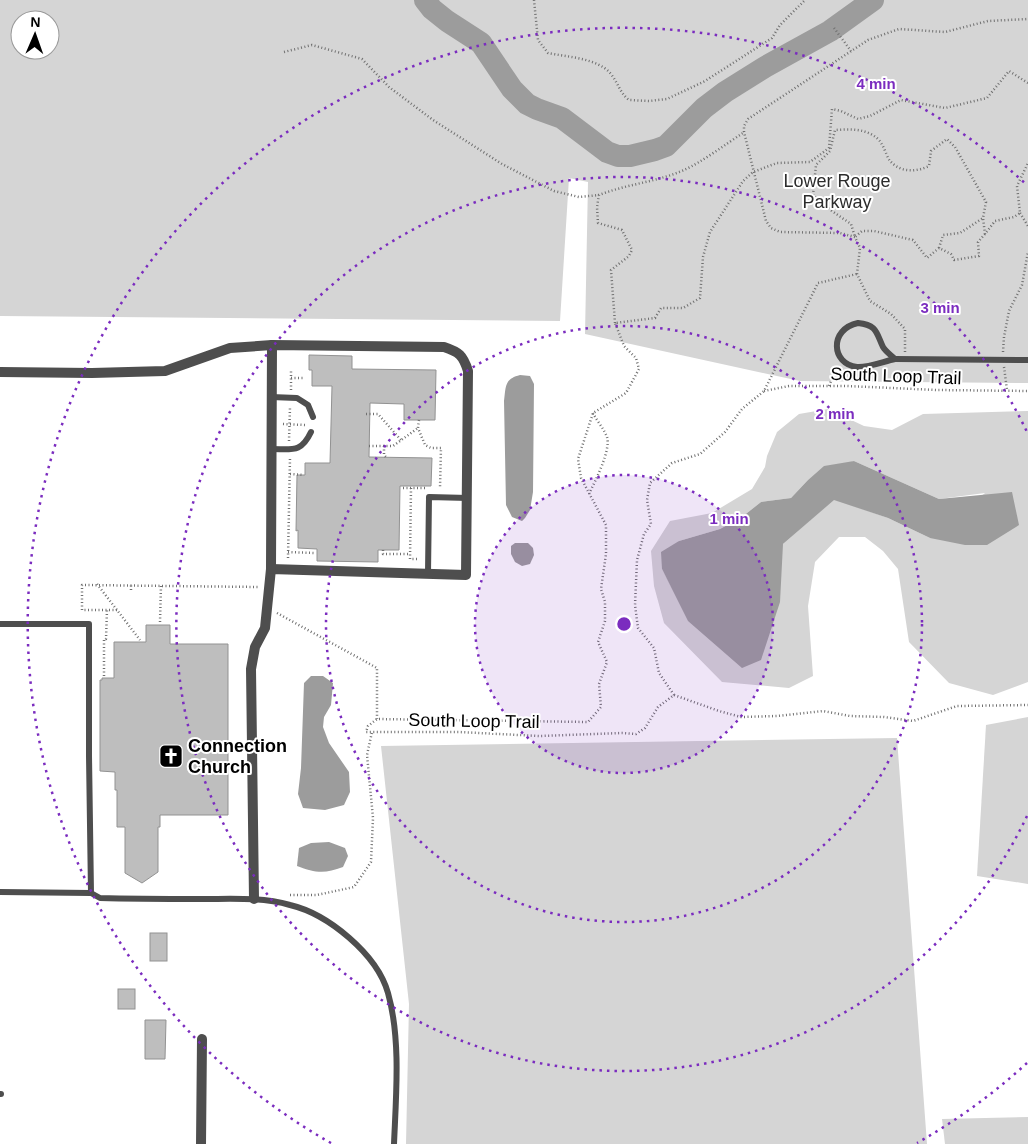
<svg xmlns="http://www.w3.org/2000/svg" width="1028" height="1144" viewBox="0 0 1028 1144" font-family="Arial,sans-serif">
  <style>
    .green { fill: #d5d5d5; fill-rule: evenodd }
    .water { fill: #9c9c9c }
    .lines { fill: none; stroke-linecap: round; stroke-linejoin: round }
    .river { stroke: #9c9c9c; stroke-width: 22 }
    .building { fill: #bebebe; stroke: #929292 }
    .path { stroke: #707070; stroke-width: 2.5; stroke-dasharray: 1 2.5; stroke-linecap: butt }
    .service { stroke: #4e4e4e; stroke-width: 6 }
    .minor { stroke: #4e4e4e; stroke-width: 10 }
    .ring { fill: none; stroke: #7b2cbf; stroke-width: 2.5; stroke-dasharray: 2.5 5 }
    .labels { text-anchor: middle; stroke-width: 4; stroke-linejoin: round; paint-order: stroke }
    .park-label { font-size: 18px; fill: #2c2c2c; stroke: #fff }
    .street-label { font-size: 18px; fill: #000; stroke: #fff }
    .poi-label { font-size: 18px; font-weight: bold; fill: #000; stroke: #fff; text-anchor: start }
    .centre { fill: #7b2cbf; stroke: #fff; stroke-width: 2.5 }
    .ring-label { font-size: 15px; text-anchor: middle; font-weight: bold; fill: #7b2cbf; stroke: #fff; stroke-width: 4; stroke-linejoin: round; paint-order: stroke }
  </style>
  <rect width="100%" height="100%" fill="#fff"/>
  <g class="green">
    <path d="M0 0H1028V383L800 381 585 334 588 182 569 178 560 321 0 316ZM20 20H50V50H20Z"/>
    <path d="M828 409 864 426 892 430 923 414 1028 411V682L993 695 949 683 909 642 898 569 883 551 865 537H839L815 562 808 606 813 676 789 688 722 682 664 623 654 586 651 551 670 521 712 513 752 489 765 467 767 456 777 432 799 414ZM854 461 939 499 985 493 930 538 888 518 834 499 783 544 671 586 662 569 679 541 720 529 742 517 761 502 791 498 807 481Z"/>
    <polygon points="1028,717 1028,884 977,876 986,725"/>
    <polygon points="897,738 927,1144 406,1144 409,1004 381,746"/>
    <polygon points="1028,1117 1028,1144 945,1144 942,1119"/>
  </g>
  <g class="water">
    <path d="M520 375 530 376 534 384 533 492 530 510 525 518 522 521 512 517 506 505 504 401C506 387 504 379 520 375Z"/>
    <polygon points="854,461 939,499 1012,492 1019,525 987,545 965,545 930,538 888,518 834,500 783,544 780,602 761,660 742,668 688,621 662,569 661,552 679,541 720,529 742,517 761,502 791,498 807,481 824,466"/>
    <polygon points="515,543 528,543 533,548 534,555 530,564 522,566 515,562 511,554 511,546"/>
    <polygon points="311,676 323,676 333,683 331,705 324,717 323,727 329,743 349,772 350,792 344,805 325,810 303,808 298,794 301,768 304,683"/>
    <path d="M329 842 345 848 348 856 343 867C325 874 315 873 297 866L299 848 311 843Z"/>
  </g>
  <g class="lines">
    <polyline class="river" points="425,0 432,9 447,21 481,43 512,89 527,104 537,109 562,118 607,152 618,156 630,156 655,150 666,146 704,108 725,92 765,67 830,31 873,0"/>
  </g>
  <g class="building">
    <polygon points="309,355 352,356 352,369 436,370 435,420 404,420 404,404 370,403 369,457 432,458 431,486 400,486 399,550 378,550 378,562 317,561 317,549 298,548 298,530 296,531 297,475 305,475 305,463 330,463 332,386 312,386 312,370 309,370"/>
    <polygon points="146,625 170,625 170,644 228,644 228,815 160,815 160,827 158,827 158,872 142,883 125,873 125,827 117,827 117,790 115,790 115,772 100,771 100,680 102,680 102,678 114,678 114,642 146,642"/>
    <rect x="150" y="933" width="17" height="28"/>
    <rect x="118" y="989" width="17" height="20"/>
    <polygon points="145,1020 166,1020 165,1059 145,1059"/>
  </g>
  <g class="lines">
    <g class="path">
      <path d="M534 0 538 40 548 53C567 57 598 58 611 74 618 83 620 93 629 100L649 101 667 99 705 81 772 38 780 25 805 0"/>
      <polyline points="834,28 851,51"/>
      <polyline points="284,52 312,45 362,59 389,87 433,120 502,164 554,191 579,197 599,195"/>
      <polyline points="1028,83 1009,71 987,98 945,108 901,100 870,116 858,119 841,111 832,109 829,148 810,162 777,163 753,172 743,181 710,232 703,257 700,298 683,308 661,308 655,318 615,323 624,346 636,358 639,369 626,393 593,413 578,459 581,478 606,525 606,554 601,589 605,602 605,621 598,642 607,662 599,684 601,707 588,722 377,719 368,726 366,732 459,732 539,736 622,733 636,734 645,728 658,707 674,695 719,711 741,717 777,716 823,711 850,716 884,717 913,721 957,706 1028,705"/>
      <polyline points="1020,213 1028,226"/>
      <path d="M985 234 978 242 979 256 954 260 951 254 939 248 927 258 913 240 874 231H862L855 237 851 224 832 211 813 195 816 165 830 151 835 130C850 129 867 128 879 140 884 146 886 155 890 161 901 173 916 172 929 166L931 151 947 139 955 147 986 202 983 218 985 234 995 221 1014 217 1020 213 1017 186 1028 163"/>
      <polyline points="939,248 943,235 960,233 983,218"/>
      <path d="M615 323 611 270 629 256 632 250 622 230 598 223 597 207 599 195C627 184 657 182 684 170 702 162 726 144 743 133"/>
      <polyline points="905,352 905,329 891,314 870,301 857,274 860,248 855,237 840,233 780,232 771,228 766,221 744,132 744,126 748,119 868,40 899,29 945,32 988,21 1028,19"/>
      <polyline points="1003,352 1004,337 1009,311 1022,285 1028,252"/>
      <polyline points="1004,367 1007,390"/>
      <polyline points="291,378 305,378"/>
      <polyline points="829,386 837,367"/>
      <polyline points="291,390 291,370"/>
      <polyline points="764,391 789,386 847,386 937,390 1028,391"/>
      <polyline points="366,414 378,414 401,440"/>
      <polyline points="419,420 418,428 425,445 431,448 441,448 440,488"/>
      <polyline points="283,424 305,425"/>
      <polyline points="289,441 290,407"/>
      <polyline points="369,446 393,446 418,428"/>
      <polyline points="384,446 384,455 387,458"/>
      <polyline points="290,474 304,475"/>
      <polyline points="403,488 426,488"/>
      <polyline points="411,488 410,559 419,559"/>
      <path d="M589 494C595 481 611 451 607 437 604 429 597 421 593 413"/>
      <polyline points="383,550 383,554 410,554"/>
      <polyline points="288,552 315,553"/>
      <polyline points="288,558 290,458 291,458"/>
      <polyline points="97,584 140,640"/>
      <polyline points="131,590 131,585"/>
      <polyline points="117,610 82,610 82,585 258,587"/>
      <polyline points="277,613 377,668 377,719"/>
      <polyline points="160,622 161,585"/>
      <polyline points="104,676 104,639 106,639 107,610"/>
      <polyline points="674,695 659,673 654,648 638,628 635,605 637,560 644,534 651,524 647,500 650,483 672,463 700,454 725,432 742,409 764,391 818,283 857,274"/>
      <polyline points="290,895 317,895 354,887 371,862 373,818 367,755 372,732"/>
    </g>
    <g class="service">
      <path d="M858 323C877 325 876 332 883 347 886 352 891 355 895 359 885 361 867 368 857 367 831 364 829 329 858 323Z"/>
      <polyline points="895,359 1028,360"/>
      <polyline points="271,397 297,398 308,405 313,417"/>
      <path d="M271 449C293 449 301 453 311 432"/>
      <polyline points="428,573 429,497 468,498"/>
      <polyline points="0,624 89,624 89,756 91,893"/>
      <path d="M0 892 91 893 100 898C134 899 169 899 203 899 232 899 262 897 290 905 328 914 377 954 388 993 401 1039 396 1096 394 1144"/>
      <polyline points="0,1094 1,1094"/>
    </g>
    <g class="minor">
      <path d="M0 372 92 373 165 371 230 348 272 345 444 347C459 352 463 355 468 371L466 575 271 569 265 628 255 647 251 669 254 899"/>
      <polyline points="271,569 272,345"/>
      <polyline points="201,1144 202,1039"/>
    </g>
  </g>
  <circle cx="624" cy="624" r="149" fill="#7b2cbf" fill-opacity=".12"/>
  <g class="ring">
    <circle cx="624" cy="624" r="149"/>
    <circle cx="624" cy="624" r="298"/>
    <path d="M1027 816A447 447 0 1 1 1027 432"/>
    <path d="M1027 1063A596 596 0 0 1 917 1143M331 1143A596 596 0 1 1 1027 185"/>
  </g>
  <defs>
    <g id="church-square" transform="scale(1.25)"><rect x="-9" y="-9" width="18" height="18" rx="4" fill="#000" stroke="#fff"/><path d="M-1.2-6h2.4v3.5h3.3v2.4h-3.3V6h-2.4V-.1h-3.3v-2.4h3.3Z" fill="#fff"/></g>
  </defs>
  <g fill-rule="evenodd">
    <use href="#church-square" x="171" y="756"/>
  </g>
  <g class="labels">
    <g class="park-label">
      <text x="837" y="187">Lower Rouge<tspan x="837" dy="21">Parkway</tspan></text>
    </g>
    <g class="street-label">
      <text transform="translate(896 376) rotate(2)" y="6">South Loop Trail</text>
      <text transform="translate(474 721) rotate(1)" y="6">South Loop Trail</text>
    </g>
    <g class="poi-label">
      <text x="188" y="752">Connection<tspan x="188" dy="21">Church</tspan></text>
    </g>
  </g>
  <circle cx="624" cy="624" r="8" class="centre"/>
  <g class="ring-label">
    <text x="876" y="89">4 min</text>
    <text x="940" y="313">3 min</text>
    <text x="835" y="419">2 min</text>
    <text x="729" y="524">1 min</text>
  </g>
  <g transform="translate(35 35) rotate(2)"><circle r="24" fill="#ffffff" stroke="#999999"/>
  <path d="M0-4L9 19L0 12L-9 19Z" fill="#000000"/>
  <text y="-8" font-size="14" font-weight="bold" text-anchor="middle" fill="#000000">N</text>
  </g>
</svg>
